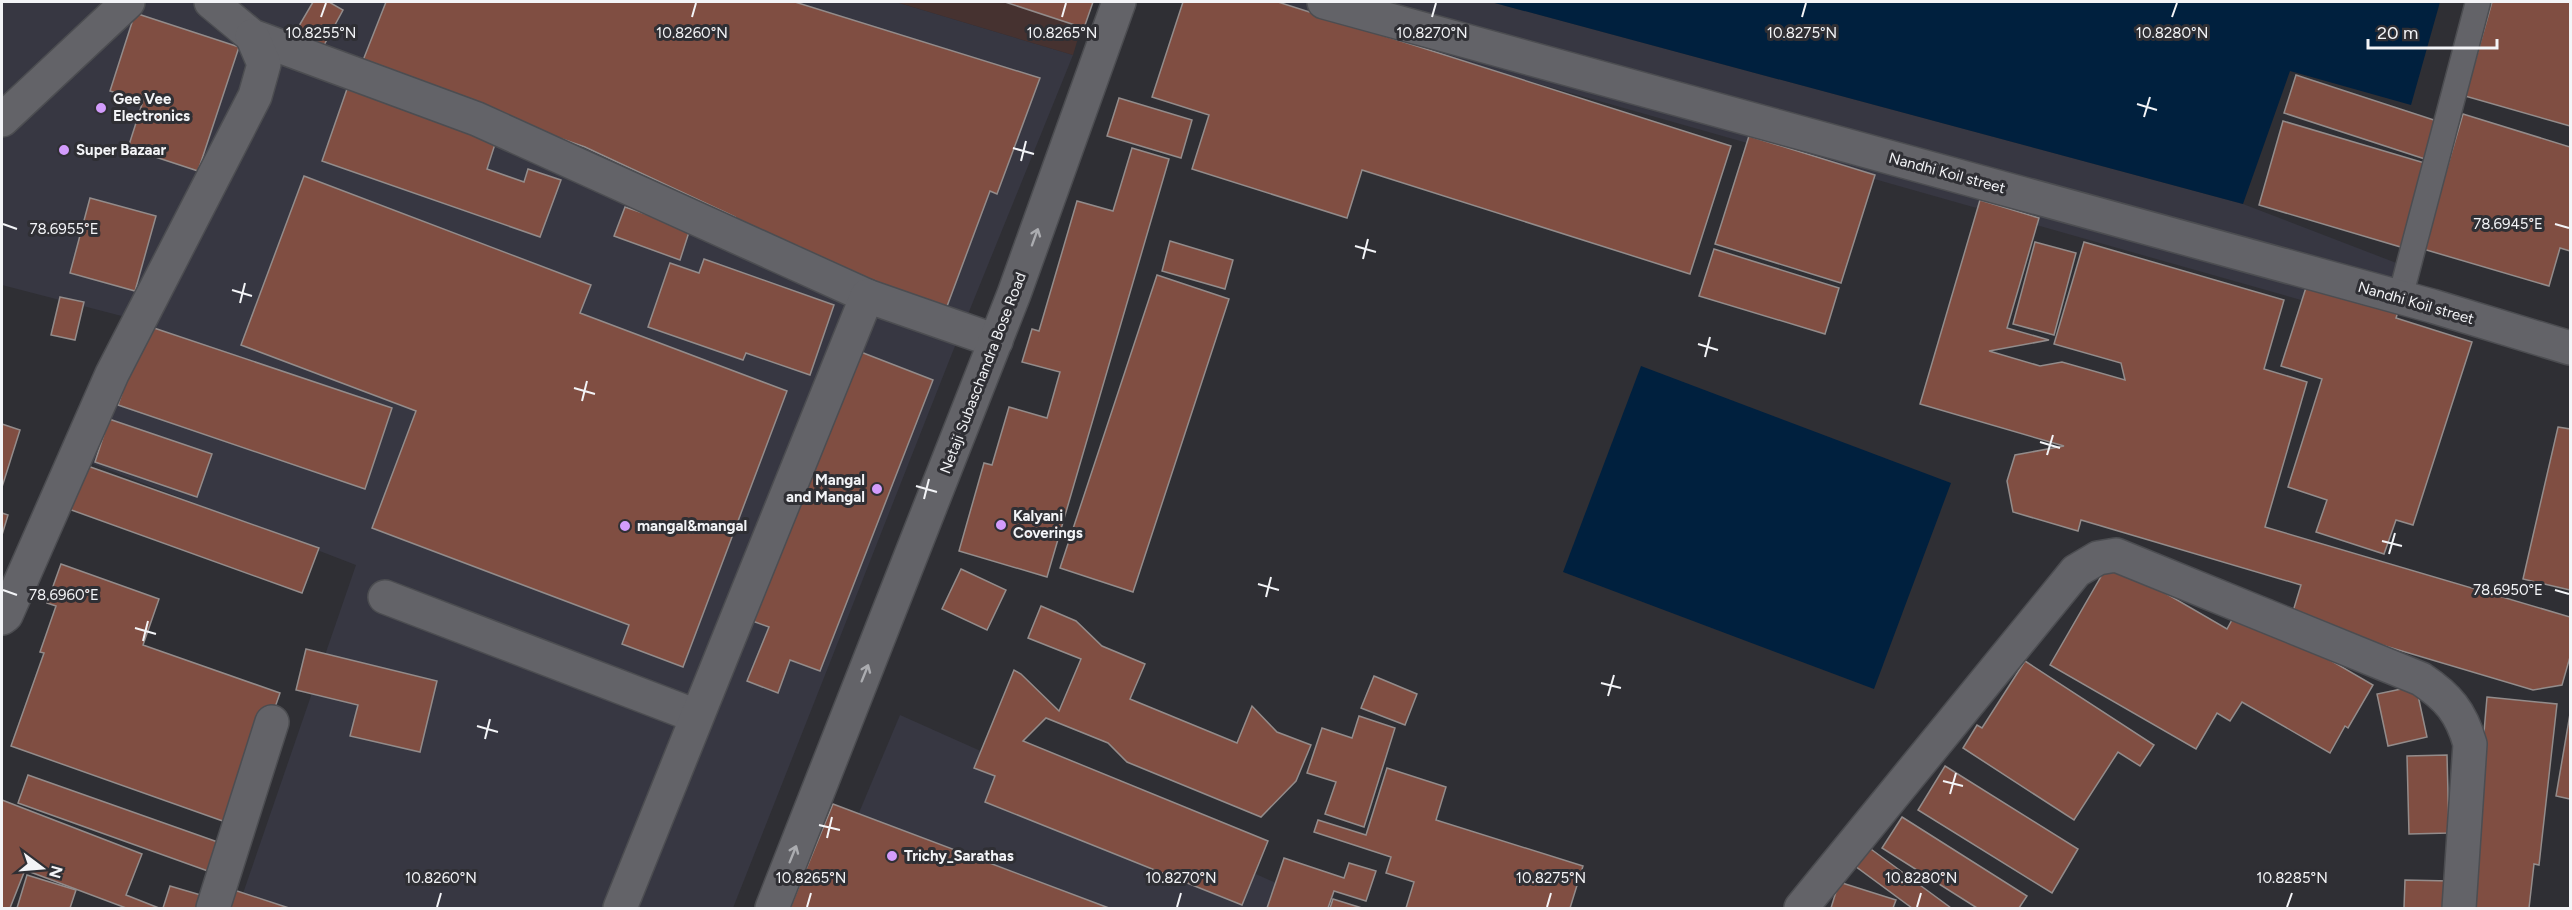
<svg xmlns="http://www.w3.org/2000/svg" width="2572" height="910" viewBox="0 0 2572 910" font-family="Figtree,sans-serif">
  <style>
    .built { fill: #373742 }
    .education { fill: #463230 }
    .water { fill: #00203e }
    .building { fill: #804e42; stroke: #938c8b; stroke-width: 1.5 }
    .lines { fill: none; stroke-linecap: round; stroke-linejoin: round }
    .service-casing { stroke: #4c4d51; stroke-width: 27 }
    .minor-casing { stroke: #4c4d51; stroke-width: 36 }
    .tertiary-casing { stroke: #4c4d51; stroke-width: 36 }
    .secondary-casing { stroke: #4c4d51; stroke-width: 36 }
    .service { stroke: #636368; stroke-width: 24 }
    .minor { stroke: #636368; stroke-width: 33 }
    .tertiary { stroke: #636368; stroke-width: 33 }
    .secondary { stroke: #636368; stroke-width: 33 }
    .oneway { stroke: #abacb0 }
    .ticks { fill: none; stroke: #f3f4f7; stroke-width: 2 }
    .poi-dot { fill: #d39cfc; stroke: #2f2f34; stroke-width: 2 }
    .labels { text-anchor: middle; stroke-width: 6; stroke-linejoin: round; paint-order: stroke }
    .poi-label { font-size: 15px; font-weight: bold; fill: #f3f4f7; stroke: #2f2f34; text-anchor: start }
    .street-label { font-size: 15px; fill: #f3f4f7; stroke: #2f2f34 }
    .ticks-label { font-size: 15px; text-anchor: middle; fill: #f3f4f7; stroke: #2f2f34; stroke-width: 6; stroke-linejoin: round; paint-order: stroke }
  </style>
  <rect width="100%" height="100%" fill="#2f2f34"/>
  <g class="built">
    <polygon points="2,2 896,2 1073,55 951,356 733,908 238,908 356,565 88,462 141,321 2,285"/>
    <polygon points="1250,2 1491,2 2243,204 2399,264 2382,323"/>
    <polygon points="900,715 1332,908 819,908"/>
  </g>
  <polygon class="education" points="896,2 1089,2 1073,55"/>
  <g class="water">
    <polygon points="1491,2 2440,2 2411,105 2290,71 2243,204"/>
    <polygon points="1641,366 1951,483 1874,689 1563,572"/>
  </g>
  <g class="building">
    <polygon points="313,2 329,2 343,10 323,47 296,31"/>
    <polygon points="386,2 795,2 1040,78 997,194 990,191 946,309 797,253 800,247 746,227 735,217 585,147 360,68"/>
    <polygon points="1005,2 1093,2 1084,28"/>
    <polygon points="1183,2 1278,2 1731,146 1690,274 1362,170 1347,218 1192,169 1209,115 1152,97"/>
    <polygon points="2492,2 2570,2 2570,126 2465,96"/>
    <polygon points="135,13 239,47 198,171 128,148 143,101 110,91"/>
    <polygon points="2296,75 2440,122 2428,160 2284,113"/>
    <polygon points="347,89 496,141 487,169 524,182 528,169 561,180 540,237 322,161"/>
    <polygon points="1119,98 1192,120 1181,158 1107,136"/>
    <polygon points="2463,114 2570,147 2570,251 2560,248 2549,286 2423,249"/>
    <polygon points="2283,121 2428,164 2404,248 2259,205"/>
    <polygon points="1749,136 1875,175 1841,283 1715,244"/>
    <polygon points="1132,148 1169,159 1047,577 959,551 984,463 992,465 1009,407 1047,418 1060,372 1022,362 1032,329 1039,331 1077,201 1113,211"/>
    <polygon points="304,176 591,285 580,313 787,391 683,667 622,644 629,625 372,528 416,411 241,345"/>
    <polygon points="90,198 156,216 135,291 70,273"/>
    <polygon points="1980,200 2039,218 2007,328 2049,340 1989,351 2040,366 2062,362 2125,380 2121,363 2054,344 2084,242 2284,300 2264,369 2307,382 2265,527 2570,617 2570,657 2562,685 2533,690 2291,618 2301,585 2081,520 2078,531 2013,512 2007,481 2015,455 2064,446 1920,404"/>
    <polygon points="625,207 690,229 680,260 614,236"/>
    <polygon points="1170,241 1233,260 1225,289 1162,271"/>
    <polygon points="2035,242 2076,253 2054,335 2013,324"/>
    <polygon points="1714,249 1839,288 1825,334 1699,296"/>
    <polygon points="704,259 834,305 810,375 746,353 743,360 648,327 670,263 699,273"/>
    <polygon points="1157,275 1229,299 1133,592 1060,568"/>
    <polygon points="2310,275 2401,303 2396,318 2472,342 2413,525 2396,520 2384,554 2316,532 2327,500 2288,487 2322,379 2281,366"/>
    <polygon points="60,297 84,302 75,340 51,335"/>
    <polygon points="145,325 392,408 365,489 118,405"/>
    <polygon points="853,349 933,380 820,671 790,660 778,693 747,681 769,627 747,619"/>
    <polygon points="109,419 212,454 197,497 95,462"/>
    <polygon points="2,424 20,430 2,487"/>
    <polygon points="2558,427 2570,429 2570,590 2523,579"/>
    <polygon points="82,464 319,548 302,593 66,508"/>
    <polygon points="2,513 8,515 2,535"/>
    <polygon points="2110,561 2227,629 2239,607 2373,685 2348,728 2345,726 2330,753 2242,702 2230,721 2217,713 2196,749 2050,665"/>
    <polygon points="61,564 159,599 143,645 280,693 234,825 11,746 44,653 40,652 56,606 47,603"/>
    <polygon points="961,569 1006,590 987,630 942,609"/>
    <polygon points="1041,606 1076,621 1102,646 1145,664 1130,699 1237,743 1252,706 1277,732 1311,745 1296,781 1261,817 1127,762 1108,743 1046,718 1023,741 1268,841 1242,905 985,802 995,776 974,768 1014,670 1021,674 1059,711 1081,659 1028,638"/>
    <polygon points="306,649 437,681 420,752 350,736 358,705 296,690"/>
    <polygon points="2025,661 2154,745 2140,766 2118,752 2074,820 1963,748 1977,725 1982,728"/>
    <polygon points="1374,676 1417,694 1405,725 1361,708"/>
    <polygon points="2416,686 2427,737 2388,746 2377,694"/>
    <polygon points="2487,697 2557,704 2539,865 2534,864 2529,908 2469,908"/>
    <polygon points="2570,714 2570,799 2556,796"/>
    <polygon points="1359,716 1395,728 1364,827 1325,814 1336,782 1307,773 1322,728 1352,738"/>
    <polygon points="2447,755 2449,833 2409,834 2407,756"/>
    <polygon points="1945,766 2078,849 2052,893 1918,810"/>
    <polygon points="1387,768 1446,787 1436,820 1583,866 1570,908 1406,908 1414,882 1386,873 1391,857 1314,832 1318,820 1366,835"/>
    <polygon points="28,775 229,846 219,875 18,803"/>
    <polygon points="2,800 142,854 126,895 159,908 126,908 25,870 10,908 2,908"/>
    <polygon points="833,804 1109,908 790,908"/>
    <polygon points="1902,817 2027,896 2019,908 1977,908 1882,848"/>
    <polygon points="1864,844 1951,908 1912,908 1851,863"/>
    <polygon points="1284,858 1344,878 1349,863 1376,871 1366,901 1334,891 1328,908 1267,908"/>
    <polygon points="27,875 76,890 70,908 17,908"/>
    <polygon points="2405,880 2450,881 2449,908 2404,908"/>
    <polygon points="1839,882 1896,900 1893,908 1831,908"/>
    <polygon points="170,886 211,898 208,908 163,908"/>
    <polygon points="228,888 289,908 221,908"/>
    <polygon points="1333,899 1362,908 1330,908"/>
  </g>
  <g class="lines">
    <g class="service-casing">
      <polyline id="service" points="2400,298 2478,2"/>
    </g>
    <g class="minor-casing">
      <g id="minor">
        <polyline points="211,2 252,36 477,119 867,296"/>
        <polyline points="2,120 128,2"/>
        <polyline points="385,597 696,716"/>
        <polyline points="2,618 6,615 112,374 255,96 264,64 252,36"/>
        <polyline points="213,908 272,722"/>
        <polyline points="620,908 867,296 996,341"/>
        <path d="M1801 908 2076 571 2098 558 2116 555 2421 679C2448 697 2461 712 2470 744L2459 908"/>
      </g>
    </g>
    <g class="tertiary-casing">
      <polyline id="tertiary" points="1324,2 2432,306 2570,348"/>
    </g>
    <g class="secondary-casing">
      <polyline id="secondary" points="772,908 1014,294 1119,2"/>
    </g>
    <use href="#service" class="service"/>
    <use href="#minor" class="minor"/>
    <use href="#tertiary" class="tertiary"/>
    <use href="#secondary" class="secondary"/>
  </g>
  <defs><path id="oneway-shaft" d="M-6 0H5M1.5-3L5.5 0L1.5 3" fill="none" stroke-width="1.6" stroke-linecap="round" stroke-linejoin="round" transform="scale(1.5)"/></defs>
  <g class="oneway">
    <use href="#oneway-shaft" transform="translate(1035 237) rotate(-70)"/>
    <use href="#oneway-shaft" transform="translate(865 673) rotate(-68)"/>
    <use href="#oneway-shaft" transform="translate(793 854) rotate(-68)"/>
  </g>
  <path class="ticks" d="M321 17 326 3M692 17 696 3M1062 17 1066 3M1432 17 1436 3M1802 17 1806 3M2172 17 2177 3M2137 104 2157 110M2144 117 2150 97M1013 148 1034 154M1021 161 1026 141M3 224 17 229M2555 224 2569 228M1355 246 1376 252M1363 259 1368 239M232 290 252 296M240 303 245 283M1698 344 1718 350M1705 357 1710 337M574 388 595 394M582 401 587 381M2040 442 2060 448M2047 455 2053 435M916 486 937 492M924 499 929 479M2382 541 2402 546M2389 554 2395 533M1258 584 1279 590M3 590 17 595M2555 590 2569 594M1266 597 1271 577M135 628 156 634M143 641 148 621M1601 683 1621 688M1608 696 1614 675M477 726 498 732M485 739 490 719M1943 781 1963 786M1950 794 1956 773M819 825 840 830M827 838 832 817M437 907 441 893M807 907 811 893M1177 907 1181 893M1547 907 1551 893M1917 907 1921 893M2287 907 2292 893"/>
  <g class="poi-dot">
    <circle cx="101" cy="108" r="6"/>
    <circle cx="64" cy="150" r="6"/>
    <circle cx="877" cy="489" r="6"/>
    <circle cx="1001" cy="525" r="6"/>
    <circle cx="625" cy="526" r="6"/>
    <circle cx="892" cy="856" r="6"/>
  </g>
  <g class="labels">
    <g class="poi-label">
      <text x="113" y="104">Gee Vee<tspan x="113" dy="17">Electronics</tspan></text>
      <text x="76" y="155">Super Bazaar</text>
      <text x="865" y="485" text-anchor="end">Mangal<tspan x="865" dy="17">and Mangal</tspan></text>
      <text x="1013" y="521">Kalyani<tspan x="1013" dy="17">Coverings</tspan></text>
      <text x="637" y="531">mangal&amp;mangal</text>
      <text x="904" y="861">Trichy_Sarathas</text>
    </g>
    <g class="street-label">
      <text transform="translate(1947 173) rotate(15)" y="5">Nandhi Koil street</text>
      <text transform="translate(2416 303) rotate(16)" y="5">Nandhi Koil street</text>
      <text transform="translate(983 373) rotate(-69)" y="5">Netaji Subaschandra Bose Road</text>
    </g>
  </g>
  <g class="ticks-label">
    <text x="321" y="38">10.8255°N</text>
    <text x="692" y="38">10.8260°N</text>
    <text x="1062" y="38">10.8265°N</text>
    <text x="1432" y="38">10.8270°N</text>
    <text x="1802" y="38">10.8275°N</text>
    <text x="2172" y="38">10.8280°N</text>
    <text x="2508" y="229">78.6945°E</text>
    <text x="64" y="234">78.6955°E</text>
    <text x="2508" y="595">78.6950°E</text>
    <text x="64" y="600">78.6960°E</text>
    <text x="441" y="883">10.8260°N</text>
    <text x="811" y="883">10.8265°N</text>
    <text x="1181" y="883">10.8270°N</text>
    <text x="1551" y="883">10.8275°N</text>
    <text x="1921" y="883">10.8280°N</text>
    <text x="2292" y="883">10.8285°N</text>
  </g>
  <rect width="2572" height="910" fill="none" stroke="#f3f4f7" stroke-width="6"/>
  <g transform="translate(42 868) rotate(106)" stroke="#2f2f34" stroke-width="4.5" paint-order="stroke">
  <path d="M0-4.5L10 22L0 15L-10 22Z" fill="#f3f4f7"/>
  <text y="-9" font-size="16" font-weight="bold" text-anchor="middle" fill="#f3f4f7">N</text>
  </g>
  <path d="M2368 39v9h129v-9" fill="none" stroke="#f3f4f7" stroke-width="3"/>
  <text x="2377" y="39" font-size="18" fill="#f3f4f7" stroke="#2f2f34" stroke-width="4.5" paint-order="stroke">20 m</text>
</svg>
